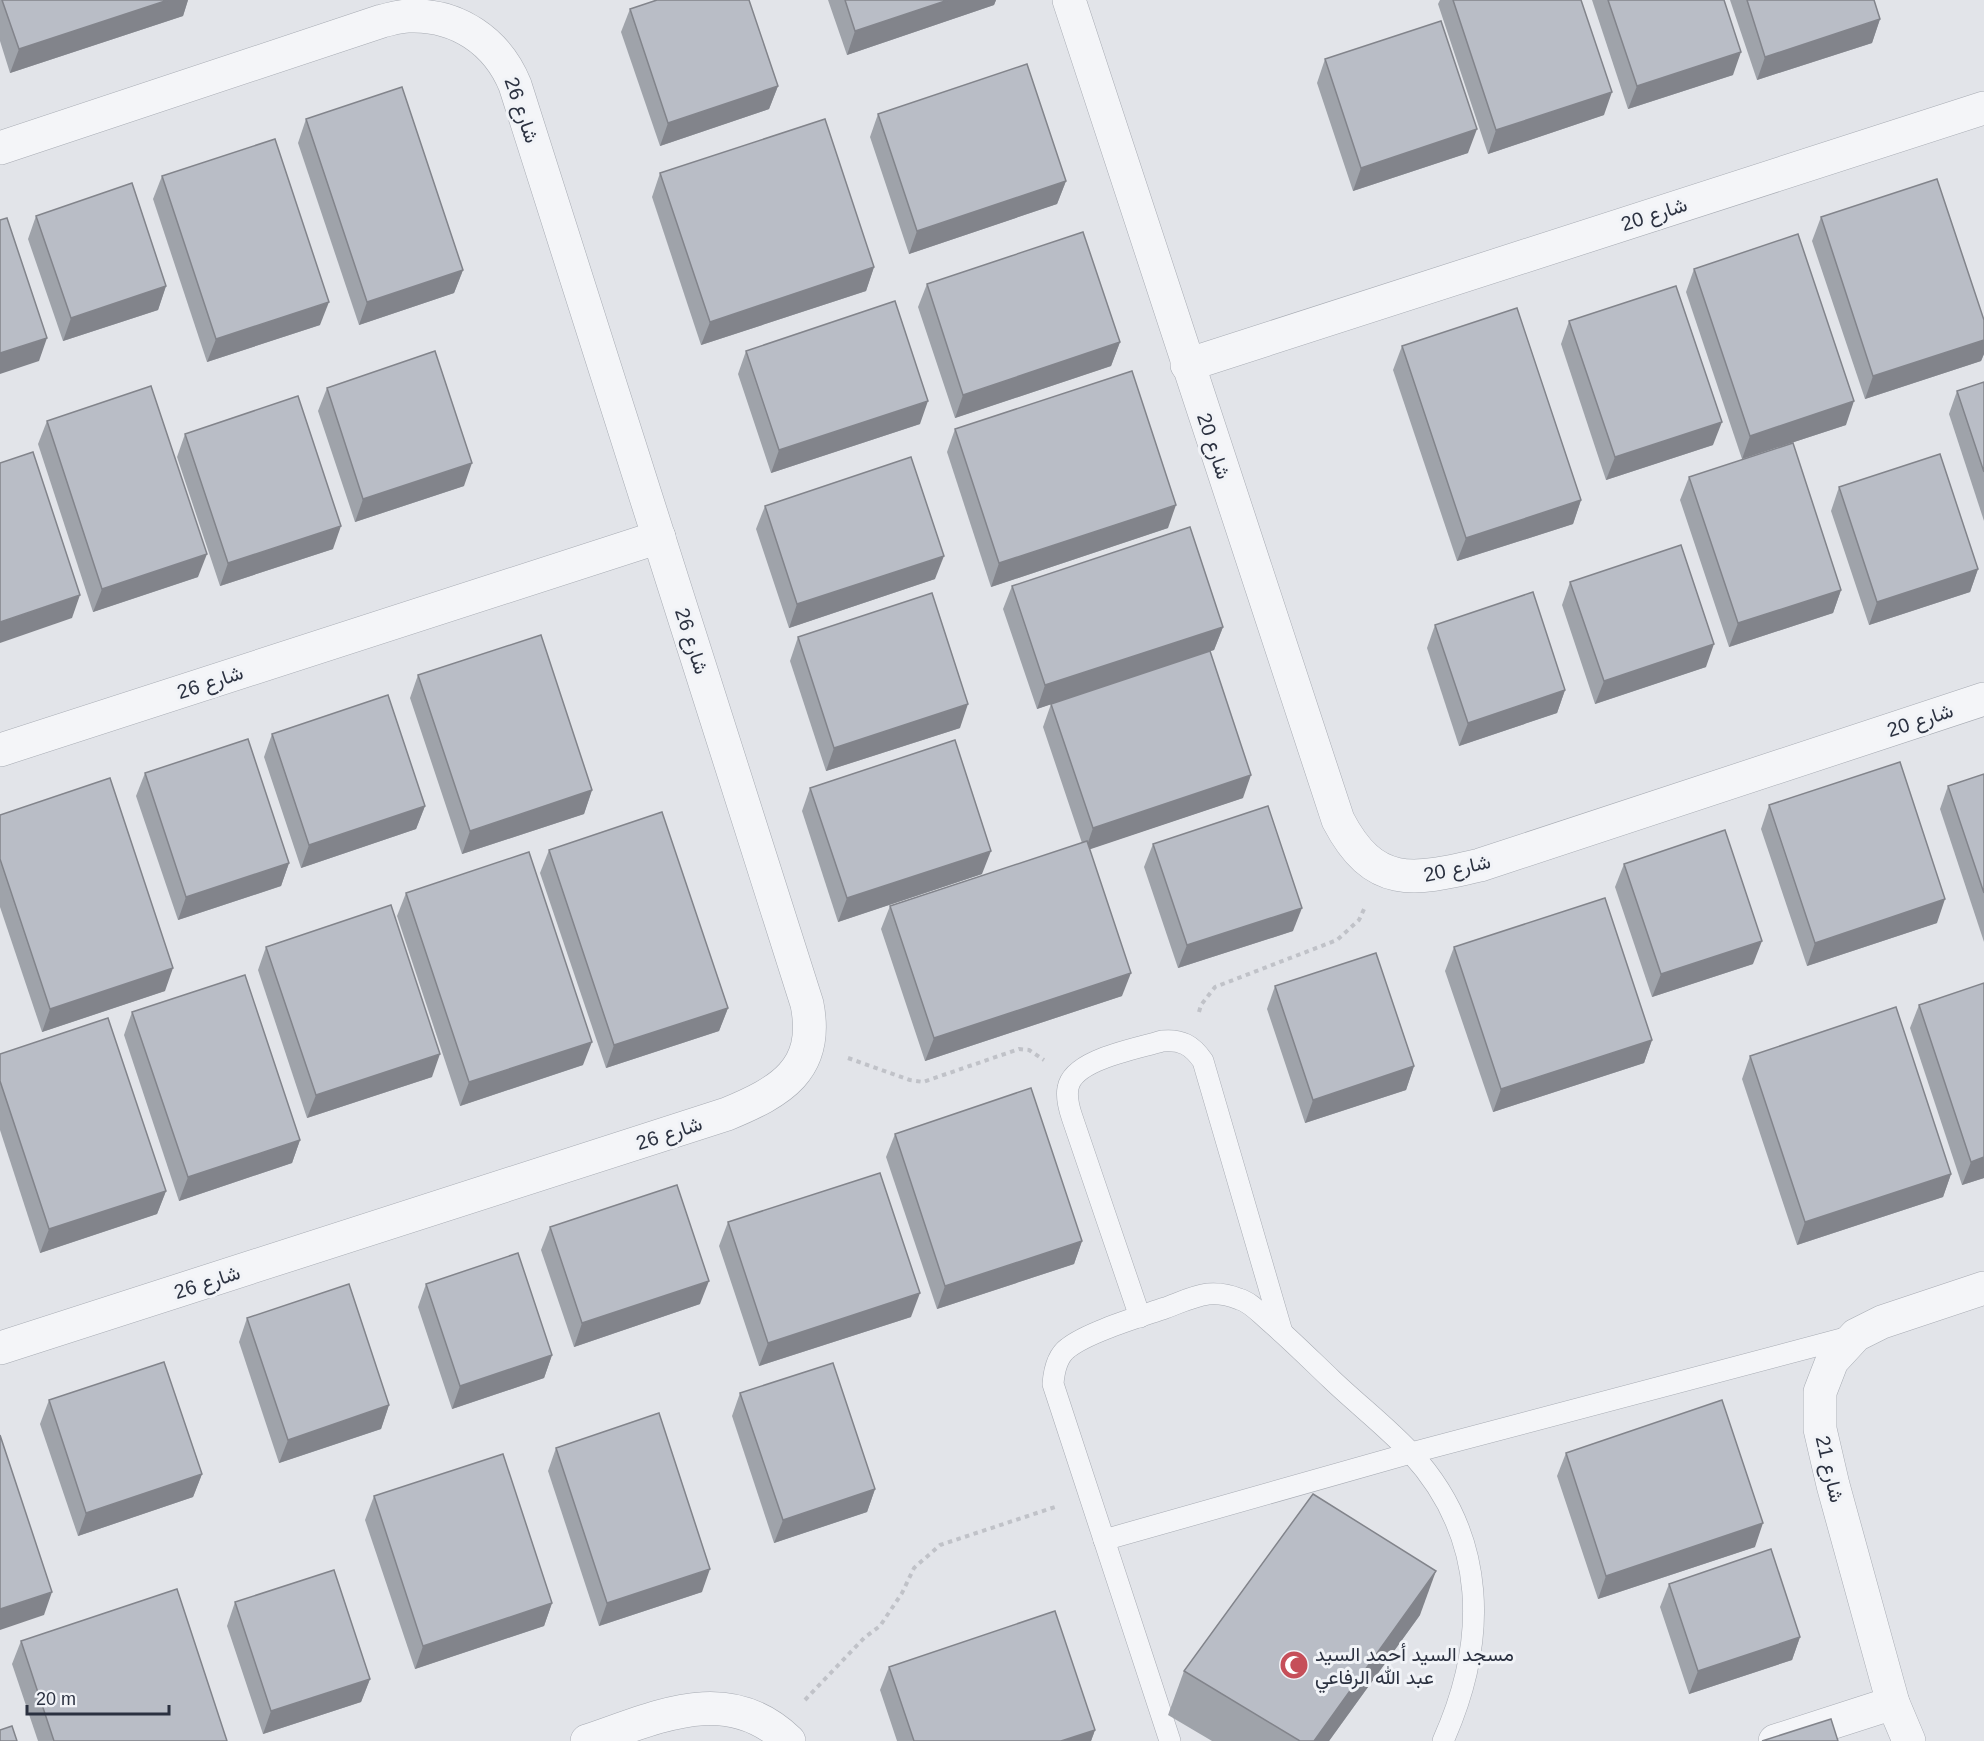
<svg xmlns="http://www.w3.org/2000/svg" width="1984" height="1741" viewBox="0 0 1984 1741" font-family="Arial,Vazirmatn,sans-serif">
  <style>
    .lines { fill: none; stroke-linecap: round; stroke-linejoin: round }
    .service-casing { stroke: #a7abb3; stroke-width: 22 }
    .minor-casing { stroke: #a7abb3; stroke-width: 34 }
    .path { stroke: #c0c2c8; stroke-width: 4; stroke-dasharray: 4.5 4.5; stroke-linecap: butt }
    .service { stroke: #f4f5f8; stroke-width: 21 }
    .minor { stroke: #f4f5f8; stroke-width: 33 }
    .wall { fill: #9fa3aa }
    .shaded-wall { fill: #82848b }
    .building { fill: #b9bdc6; stroke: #82848b; stroke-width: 1.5 }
    .labels { text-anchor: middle; stroke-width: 6; stroke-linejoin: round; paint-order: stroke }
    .street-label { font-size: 20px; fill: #2b3140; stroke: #f1f3f7 }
    .poi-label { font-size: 20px; fill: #2b3140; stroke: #f1f3f7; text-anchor: start }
  </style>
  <rect width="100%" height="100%" fill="#e2e4e9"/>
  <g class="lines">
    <g class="service-casing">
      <g id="service">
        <path d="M1140 1317 1072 1117C1069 1108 1066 1098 1068 1088 1073 1059 1137 1049 1162 1041 1181 1039 1192 1045 1203 1061L1282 1332"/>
        <polyline points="1104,1540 1411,1453 1853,1336"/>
        <path d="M1170 1741 1053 1384C1054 1371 1057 1356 1068 1348 1088 1332 1139 1317 1165 1308 1179 1303 1193 1296 1208 1294 1219 1293 1229 1295 1239 1299 1250 1302 1259 1312 1268 1320 1290 1339 1310 1359 1331 1379 1357 1404 1387 1427 1411 1453 1488 1537 1488 1641 1443 1741"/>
      </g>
    </g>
    <g class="minor-casing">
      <g id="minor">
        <path d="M1069 0 1338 820C1374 889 1412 881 1480 865L1984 699"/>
        <path d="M0 148 382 21C391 19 400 16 409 16 457 14 497 41 515 85L807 1004C820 1070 780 1092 727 1114L0 1348"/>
        <polyline points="1187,365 1984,108"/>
        <polyline points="0,750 659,537"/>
        <path d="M587 1741C656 1718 727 1681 789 1741"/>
        <polyline points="1775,1741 1893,1703"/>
        <polyline points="1909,1741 1893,1703 1833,1485 1820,1429 1820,1392 1832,1361 1856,1335 1882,1322 1984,1288"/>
      </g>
    </g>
    <g class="path">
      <polyline points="1199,1012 1201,1005 1215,987 1337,940 1359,920 1365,907"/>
      <polyline points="848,1058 910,1080 923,1082 1019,1049 1029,1050 1044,1060"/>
      <polyline points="805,1700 864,1638 880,1626 902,1593 914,1568 940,1545 1055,1507"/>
    </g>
    <use href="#service" class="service"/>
    <use href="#minor" class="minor"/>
  </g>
  <g class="wall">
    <polygon points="0,0 188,0 183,16 10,73 0,41"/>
    <polygon points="828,0 996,0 994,5 847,55"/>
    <polygon points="1440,0 1581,0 1604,115 1488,154 1438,4"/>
    <polygon points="1592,0 1724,0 1733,75 1628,109"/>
    <polygon points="1730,0 1874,0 1880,19 1872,43 1757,80"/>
    <polygon points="630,9 778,86 769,109 660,146 621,32"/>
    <polygon points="1325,59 1468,153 1353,191 1317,83"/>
    <polygon points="878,114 1066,181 1057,204 909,254 870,137"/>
    <polygon points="306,119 463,270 454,293 359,325 298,143"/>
    <polygon points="660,173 874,267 866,291 701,345 652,197"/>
    <polygon points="162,176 320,325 207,362 153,199"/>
    <polygon points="36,216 166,286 158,310 63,341 28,239"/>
    <polygon points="1821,217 1984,320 1984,354 1981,361 1865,399 1812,241"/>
    <polygon points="1694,269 1846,425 1742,459 1686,292"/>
    <polygon points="927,284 1120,342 1111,366 955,418 918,307"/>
    <polygon points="1569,321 1713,445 1606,480 1561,344"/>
    <polygon points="1402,346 1581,500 1573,524 1457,561 1393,370"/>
    <polygon points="746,351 920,424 771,473 738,374"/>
    <polygon points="1984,382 1984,521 1949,414 1957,391"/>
    <polygon points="327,388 464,486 355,522 318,411"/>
    <polygon points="47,421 198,577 93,612 38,444"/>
    <polygon points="955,429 1168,528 991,587 947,452"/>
    <polygon points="185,434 333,549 220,586 177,457"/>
    <polygon points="1689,477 1841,590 1833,613 1729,647 1680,500"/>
    <polygon points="1839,487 1978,569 1970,592 1869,625 1831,511"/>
    <polygon points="765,506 935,579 789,628 756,529"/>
    <polygon points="1570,582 1706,667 1595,704 1562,605"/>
    <polygon points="1012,586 1223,627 1214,650 1210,651 1243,798 1089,849 1122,996 925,1061 881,929 890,906 1082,843 1043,727 1051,704 1037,709 1003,609"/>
    <polygon points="1435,625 1565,690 1557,713 1459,746 1427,648"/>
    <polygon points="798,637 960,728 826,771 790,661"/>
    <polygon points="418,675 592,790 584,814 462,854 410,698"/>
    <polygon points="272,734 425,806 416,829 301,868 264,757"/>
    <polygon points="145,773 289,863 281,886 178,920 136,796"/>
    <polygon points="1984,774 1984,942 1940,809 1948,786"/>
    <polygon points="810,788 982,874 838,922 802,811"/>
    <polygon points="1769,805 1937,923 1807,966 1761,829"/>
    <polygon points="0,815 165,991 42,1032 0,907"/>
    <polygon points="1153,844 1293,931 1178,968 1144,867"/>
    <polygon points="549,850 728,1008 719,1031 606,1068 540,873"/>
    <polygon points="1624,864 1753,964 1652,997 1615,887"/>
    <polygon points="406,893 583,1065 460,1106 397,916"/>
    <polygon points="266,947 432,1077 307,1118 258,970"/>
    <polygon points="1454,947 1652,1040 1644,1063 1493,1112 1445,971"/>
    <polygon points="1275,986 1414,1066 1406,1090 1305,1123 1267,1009"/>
    <polygon points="1919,1005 1984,1178 1962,1185 1910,1028"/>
    <polygon points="132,1012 300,1140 292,1163 179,1201 124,1035"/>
    <polygon points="0,1054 166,1191 157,1214 40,1253 0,1130"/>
    <polygon points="1750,1056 1951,1174 1943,1197 1797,1245 1742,1079"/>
    <polygon points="895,1134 1082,1241 1074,1264 937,1309 886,1157"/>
    <polygon points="728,1222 911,1317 759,1366 719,1246"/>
    <polygon points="550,1227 700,1304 574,1347 541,1250"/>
    <polygon points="426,1284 552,1355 544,1378 452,1409 418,1307"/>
    <polygon points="247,1318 389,1405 381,1429 279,1463 239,1342"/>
    <polygon points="740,1393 875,1489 867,1512 774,1543 732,1416"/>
    <polygon points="49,1400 202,1474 193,1497 78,1536 40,1424"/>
    <polygon points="556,1448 702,1592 599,1626 548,1471"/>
    <polygon points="1566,1453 1755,1547 1598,1599 1557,1476"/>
    <polygon points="374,1496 552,1603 544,1626 415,1669 365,1520"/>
    <polygon points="1669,1584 1800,1637 1792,1660 1689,1694 1660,1607"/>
    <polygon points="235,1602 370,1679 361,1702 263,1734 227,1626"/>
    <polygon points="1420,1615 1329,1741 1212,1741 1168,1715 1184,1671"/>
    <polygon points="21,1641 227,1741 38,1741 12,1664"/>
    <polygon points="889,1667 1095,1730 1091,1741 897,1741 880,1690"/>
  </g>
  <g class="shaded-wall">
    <polygon points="168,0 188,0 183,16 10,73 19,49"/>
    <polygon points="948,0 996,0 994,5 847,55 855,31"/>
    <polygon points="1880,19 1872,43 1757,80 1765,57"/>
    <polygon points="1741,52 1733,75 1628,109 1637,86"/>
    <polygon points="778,86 769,109 660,146 668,123"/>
    <polygon points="1612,92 1604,115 1488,154 1496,130"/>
    <polygon points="1477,129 1468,153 1353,191 1361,168"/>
    <polygon points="1066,181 1057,204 909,254 917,231"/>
    <polygon points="874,267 866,291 701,345 710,322"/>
    <polygon points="463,270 454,293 359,325 367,302"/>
    <polygon points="166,286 158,310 63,341 71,318"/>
    <polygon points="329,302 320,325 207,362 216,339"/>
    <polygon points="47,338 39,361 0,374 0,353"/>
    <polygon points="1984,340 1984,354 1981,361 1865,399 1873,376"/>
    <polygon points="1120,342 1111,366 955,418 963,395"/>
    <polygon points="928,401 920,424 771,473 779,450"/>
    <polygon points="1854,401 1846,425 1742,459 1750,436"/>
    <polygon points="1722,422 1713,445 1606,480 1615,457"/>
    <polygon points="472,463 464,486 355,522 363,499"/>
    <polygon points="1581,500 1573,524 1457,561 1466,538"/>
    <polygon points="1176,505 1168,528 991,587 999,563"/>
    <polygon points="341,526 333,549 220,586 228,563"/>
    <polygon points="207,554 198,577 93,612 102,589"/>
    <polygon points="944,556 935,579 789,628 797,604"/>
    <polygon points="1978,569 1970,592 1869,625 1877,602"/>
    <polygon points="1841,590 1833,613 1729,647 1738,623"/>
    <polygon points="80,595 72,618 0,643 0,622"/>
    <polygon points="1223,627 1214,650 1037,709 1045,685"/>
    <polygon points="1714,644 1706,667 1595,704 1604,681"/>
    <polygon points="1565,690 1557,713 1459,746 1468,723"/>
    <polygon points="968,704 960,728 826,771 834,748"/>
    <polygon points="1251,775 1243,798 1085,851 1093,828"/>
    <polygon points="592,790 584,814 462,854 470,831"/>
    <polygon points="425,806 416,829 301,868 309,845"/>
    <polygon points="991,851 982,874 838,922 847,898"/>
    <polygon points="289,863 281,886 178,920 186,897"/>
    <polygon points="1945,899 1937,923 1807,966 1815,943"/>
    <polygon points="1302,908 1293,931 1178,968 1187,945"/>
    <polygon points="1762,941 1753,964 1652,997 1661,974"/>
    <polygon points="173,968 165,991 42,1032 50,1009"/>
    <polygon points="1131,973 1122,996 925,1061 934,1038"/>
    <polygon points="728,1008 719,1031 606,1068 614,1045"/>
    <polygon points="1652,1040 1644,1063 1493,1112 1501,1089"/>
    <polygon points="592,1042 583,1065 460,1106 469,1082"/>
    <polygon points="440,1054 432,1077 307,1118 316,1095"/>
    <polygon points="1414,1066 1406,1090 1305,1123 1313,1100"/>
    <polygon points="300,1140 292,1163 179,1201 188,1177"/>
    <polygon points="1984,1157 1984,1178 1962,1185 1971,1162"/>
    <polygon points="1951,1174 1943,1197 1797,1245 1805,1222"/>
    <polygon points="166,1191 157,1214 40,1253 49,1229"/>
    <polygon points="1082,1241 1074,1264 937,1309 945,1286"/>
    <polygon points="709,1281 700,1304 574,1347 582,1323"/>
    <polygon points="920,1293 911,1317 759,1366 768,1343"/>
    <polygon points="552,1355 544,1378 452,1409 460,1386"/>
    <polygon points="389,1405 381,1429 279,1463 288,1440"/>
    <polygon points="202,1474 193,1497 78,1536 86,1513"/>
    <polygon points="875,1489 867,1512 774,1543 783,1520"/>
    <polygon points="1763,1523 1755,1547 1598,1599 1606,1576"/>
    <polygon points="710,1569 702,1592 599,1626 607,1603"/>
    <polygon points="1436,1571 1420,1615 1329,1741 1314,1741"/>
    <polygon points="52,1592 44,1615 0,1630 0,1609"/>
    <polygon points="552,1603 544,1626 415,1669 423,1646"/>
    <polygon points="1800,1637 1792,1660 1689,1694 1698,1671"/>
    <polygon points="370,1679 361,1702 263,1734 271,1711"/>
    <polygon points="1095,1730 1091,1741 1061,1741"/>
  </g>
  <g class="building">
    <polygon points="2,0 168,0 19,49"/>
    <polygon points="657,0 749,0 778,86 668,123 630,9"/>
    <polygon points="845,0 948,0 855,31"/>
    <polygon points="1453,0 1581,0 1612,92 1496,130"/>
    <polygon points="1608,0 1724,0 1741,52 1637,86"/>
    <polygon points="1747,0 1874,0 1880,19 1765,57"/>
    <polygon points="1441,21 1477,129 1361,168 1325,59"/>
    <polygon points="1027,64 1066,181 917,231 878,114"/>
    <polygon points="402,87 463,270 367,302 306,119"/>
    <polygon points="825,119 874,267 710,322 660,173"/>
    <polygon points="275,139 329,302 216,339 162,176"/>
    <polygon points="1937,179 1984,320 1984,340 1873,376 1821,217"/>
    <polygon points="132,183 166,286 71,318 36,216"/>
    <polygon points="7,218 47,338 0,353 0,220"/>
    <polygon points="1083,232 1120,342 963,395 927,284"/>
    <polygon points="1798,234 1854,401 1750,436 1694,269"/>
    <polygon points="1676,286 1722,422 1615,457 1569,321"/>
    <polygon points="895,301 928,401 779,450 746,351"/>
    <polygon points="1517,308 1581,500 1466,538 1402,346"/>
    <polygon points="435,351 472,463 363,499 327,388"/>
    <polygon points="1132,371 1176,505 999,563 955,429"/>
    <polygon points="1984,382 1984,472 1957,391"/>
    <polygon points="151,386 207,554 102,589 47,421"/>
    <polygon points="298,396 341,526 228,563 185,434"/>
    <polygon points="1793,443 1841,590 1738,623 1689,477"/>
    <polygon points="33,452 80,595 0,622 0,463"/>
    <polygon points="1940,454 1978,569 1877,602 1839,487"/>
    <polygon points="911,457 944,556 797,604 765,506"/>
    <polygon points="1190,527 1223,627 1045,685 1012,586"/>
    <polygon points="1681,545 1714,644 1604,681 1570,582"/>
    <polygon points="1533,592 1565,690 1468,723 1435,625"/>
    <polygon points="932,593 968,704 834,748 798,637"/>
    <polygon points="541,635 592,790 470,831 418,675"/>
    <polygon points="1210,651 1251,775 1093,828 1051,704"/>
    <polygon points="388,695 425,806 309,845 272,734"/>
    <polygon points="248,739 289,863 186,897 145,773"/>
    <polygon points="955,740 991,851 847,898 810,788"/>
    <polygon points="1900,762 1945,899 1815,943 1769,805"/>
    <polygon points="1984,774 1984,893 1948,786"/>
    <polygon points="110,778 173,968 50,1009 0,859 0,815"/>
    <polygon points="1268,806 1302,908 1187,945 1153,844"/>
    <polygon points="662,812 728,1008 614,1045 549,850"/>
    <polygon points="1725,830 1762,941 1661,974 1624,864"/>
    <polygon points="1087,841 1131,973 934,1038 890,906"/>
    <polygon points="529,852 592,1042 469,1082 406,893"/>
    <polygon points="1605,898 1652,1040 1501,1089 1454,947"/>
    <polygon points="391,905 440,1054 316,1095 266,947"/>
    <polygon points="1376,953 1414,1066 1313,1100 1275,986"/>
    <polygon points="245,975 300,1140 188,1177 132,1012"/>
    <polygon points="1984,983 1984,1157 1971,1162 1919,1005"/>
    <polygon points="1896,1007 1951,1174 1805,1222 1750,1056"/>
    <polygon points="108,1018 166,1191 49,1229 0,1081 0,1054"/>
    <polygon points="1031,1088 1082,1241 945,1286 895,1134"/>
    <polygon points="880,1173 920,1293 768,1343 728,1222"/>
    <polygon points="677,1185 709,1281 582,1323 550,1227"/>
    <polygon points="518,1253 552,1355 460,1386 426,1284"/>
    <polygon points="349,1284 389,1405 288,1440 247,1318"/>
    <polygon points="164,1362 202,1474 86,1513 49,1400"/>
    <polygon points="833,1363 875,1489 783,1520 740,1393"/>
    <polygon points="1722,1400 1763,1523 1606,1576 1566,1453"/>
    <polygon points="659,1413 710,1569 607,1603 556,1448"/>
    <polygon points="0,1435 52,1592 0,1609"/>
    <polygon points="503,1454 552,1603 423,1646 374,1496"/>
    <polygon points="1313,1494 1436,1571 1314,1741 1300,1741 1184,1671"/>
    <polygon points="1771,1549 1800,1637 1698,1671 1669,1584"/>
    <polygon points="334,1570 370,1679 271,1711 235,1602"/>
    <polygon points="177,1589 227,1741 54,1741 21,1641"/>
    <polygon points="1055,1611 1095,1730 1061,1741 914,1741 889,1667"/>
    <polygon points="1831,1719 1838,1741 1762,1741"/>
    <polygon points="12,1726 17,1741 0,1741 0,1730"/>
  </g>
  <defs>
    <g id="mosque-disc" transform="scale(1.5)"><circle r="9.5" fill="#c64f59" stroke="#f1f3f7"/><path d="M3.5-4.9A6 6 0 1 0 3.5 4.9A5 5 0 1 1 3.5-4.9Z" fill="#fff"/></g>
  </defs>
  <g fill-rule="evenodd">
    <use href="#mosque-disc" x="1294" y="1665"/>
  </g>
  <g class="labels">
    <g class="street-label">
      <text transform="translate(522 110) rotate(71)" y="7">شارع 26</text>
      <text transform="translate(1654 214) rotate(-18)" y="7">شارع 20</text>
      <text transform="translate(1214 446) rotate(72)" y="7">شارع 20</text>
      <text transform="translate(692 641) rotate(72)" y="7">شارع 26</text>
      <text transform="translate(210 682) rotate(-18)" y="7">شارع 26</text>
      <text transform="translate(1920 720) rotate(-18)" y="7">شارع 20</text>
      <text transform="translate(1457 868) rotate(-12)" y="7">شارع 20</text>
      <text transform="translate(669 1133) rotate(-18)" y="7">شارع 26</text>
      <text transform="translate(207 1282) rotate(-18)" y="7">شارع 26</text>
      <text transform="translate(1830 1469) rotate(77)" y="7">شارع 21</text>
    </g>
    <g class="poi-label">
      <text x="1315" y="1661">مسجد السيد أحمد السيد<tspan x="1315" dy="23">عبد الله الرفاعي</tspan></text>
    </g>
  </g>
  <path d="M27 1705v9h142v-9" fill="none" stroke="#2b3140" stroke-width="3"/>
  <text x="36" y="1705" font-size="18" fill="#2b3140" stroke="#f1f3f7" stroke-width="4.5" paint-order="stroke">20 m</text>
</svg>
